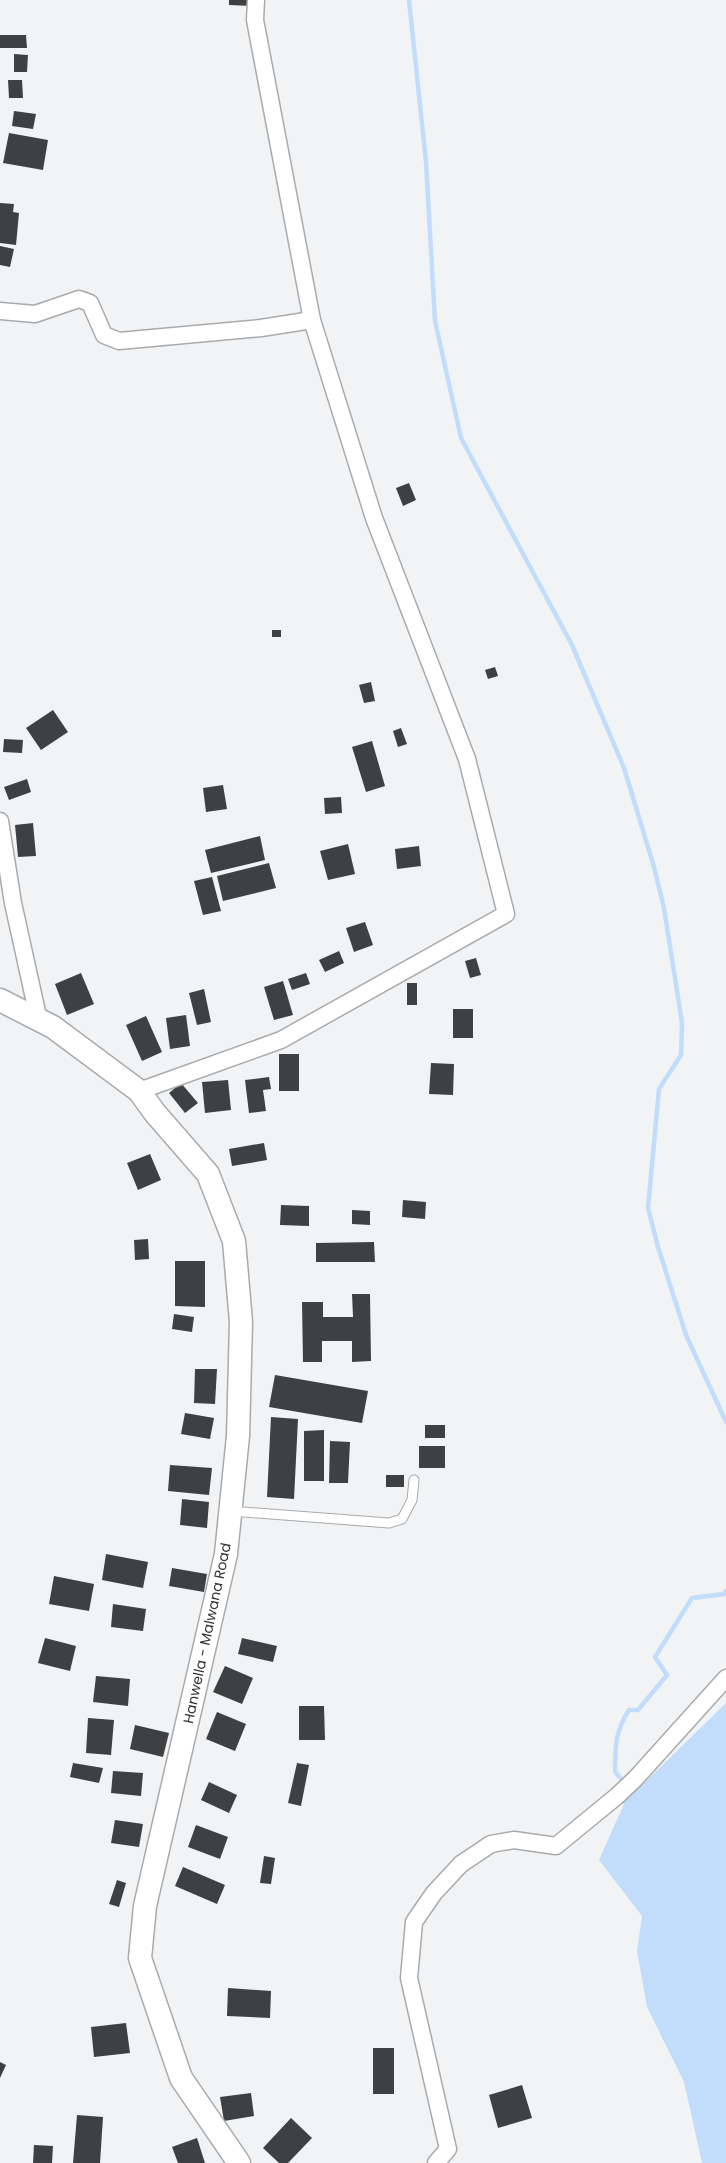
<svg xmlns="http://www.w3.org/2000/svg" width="726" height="2163" viewBox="0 0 726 2163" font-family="Poppins,sans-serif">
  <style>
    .water { fill: #c2ddfb }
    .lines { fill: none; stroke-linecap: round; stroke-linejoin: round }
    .stream { stroke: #c2ddfb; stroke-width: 4.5 }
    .building { fill: #3f4042 }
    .lane-casing { stroke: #a9aaac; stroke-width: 11 }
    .street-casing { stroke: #a9aaac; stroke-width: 19 }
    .secondary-casing { stroke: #a9aaac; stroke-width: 25 }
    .lane { stroke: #fff; stroke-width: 9 }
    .street { stroke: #fff; stroke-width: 16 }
    .secondary { stroke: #fff; stroke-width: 22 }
    .labels { text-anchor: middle; stroke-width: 5; stroke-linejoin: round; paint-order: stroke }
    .street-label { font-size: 14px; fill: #313233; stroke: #fff }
  </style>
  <rect width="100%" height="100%" fill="#f1f3f5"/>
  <polygon class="water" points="726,1703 726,2163 702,2163 684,2082 647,2007 637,1951 642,1916 599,1860 624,1804 617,1796 635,1779 642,1785"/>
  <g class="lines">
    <g class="stream">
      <polyline points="409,0 426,162 435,321 461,438 572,645 624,768 654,867 664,908 682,1023 681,1055 659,1089 648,1208 658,1247 686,1335 726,1422"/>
      <path d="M625 1783 615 1772C615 1747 615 1732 629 1710H638L667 1675 655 1657 692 1598 724 1594 726 1591"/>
    </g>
  </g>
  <g class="building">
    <polygon points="229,0 252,0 252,6 229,5"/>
    <polygon points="0,35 26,35 27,48 0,48"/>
    <polygon points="14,54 28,55 27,72 14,72"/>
    <polygon points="8,80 22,80 23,98 9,98"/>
    <polygon points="14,111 36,114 33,129 12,126"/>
    <polygon points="9,133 48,140 43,170 3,163"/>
    <polygon points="0,203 14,204 13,212 19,213 16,245 0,243"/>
    <polygon points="0,246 14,249 10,267 0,265"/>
    <polygon points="409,483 416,500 403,506 396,488"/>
    <rect x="272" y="630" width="9" height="7"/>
    <polygon points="495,667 498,676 488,679 485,670"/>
    <polygon points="371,682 375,701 364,703 359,685"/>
    <polygon points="53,710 68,732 41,750 26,728"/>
    <polygon points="401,728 407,744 398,747 393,731"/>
    <polygon points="4,739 23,740 22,753 3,752"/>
    <polygon points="372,741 385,786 366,792 352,747"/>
    <polygon points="27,779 31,792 9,800 4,787"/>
    <polygon points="223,785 227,809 206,812 203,788"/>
    <polygon points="341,797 342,813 325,814 324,798"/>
    <polygon points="33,823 36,856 18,857 15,825"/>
    <polygon points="260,836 265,860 211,873 205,850"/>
    <polygon points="348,844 355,874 328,880 320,851"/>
    <polygon points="419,846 421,866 397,869 395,849"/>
    <polygon points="269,863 276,888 223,901 217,876"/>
    <polygon points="212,877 221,911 203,915 194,881"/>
    <polygon points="365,922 373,945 354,952 346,928"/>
    <polygon points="339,951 344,963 325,972 319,960"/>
    <polygon points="476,958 481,975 470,978 465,961"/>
    <polygon points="81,973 94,1004 67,1015 55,984"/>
    <polygon points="306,973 310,984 292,990 288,979"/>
    <polygon points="283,981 293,1015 274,1020 264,987"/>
    <rect x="407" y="983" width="10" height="22"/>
    <polygon points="204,989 211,1022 197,1025 189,993"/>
    <rect x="453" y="1009" width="20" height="29"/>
    <polygon points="186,1015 190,1046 170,1049 166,1018"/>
    <polygon points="146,1016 162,1052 142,1061 126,1025"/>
    <rect x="279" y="1054" width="20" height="37"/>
    <polygon points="431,1063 454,1064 453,1095 429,1094"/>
    <polygon points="269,1077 271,1089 263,1090 266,1111 249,1113 245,1080"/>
    <polygon points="228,1080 231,1110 205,1113 202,1082"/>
    <polygon points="181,1083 198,1103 185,1113 169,1093"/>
    <polygon points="264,1143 267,1160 232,1166 229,1149"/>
    <polygon points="150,1154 161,1180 138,1190 127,1163"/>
    <polygon points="403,1200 426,1202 425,1219 402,1217"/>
    <polygon points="281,1205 309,1206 309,1226 280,1225"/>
    <polygon points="352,1210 370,1211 370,1225 352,1224"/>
    <polygon points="148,1239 149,1259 135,1260 134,1240"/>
    <polygon points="374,1242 375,1262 316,1262 316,1243"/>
    <polygon points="175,1261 205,1261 205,1307 175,1306"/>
    <polygon points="352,1294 370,1294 371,1361 352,1362 352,1341 322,1341 322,1362 303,1362 302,1302 323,1302 323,1317 353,1317"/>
    <polygon points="174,1314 194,1317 192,1332 172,1329"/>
    <polygon points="195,1369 217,1369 215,1404 194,1403"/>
    <polygon points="275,1375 368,1391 362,1423 269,1407"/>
    <polygon points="185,1413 214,1418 210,1439 181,1434"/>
    <polygon points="271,1417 298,1419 294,1499 267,1497"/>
    <rect x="425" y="1425" width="20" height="13"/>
    <polygon points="324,1430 324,1481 304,1481 304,1431"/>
    <polygon points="330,1441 350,1442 348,1483 329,1483"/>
    <rect x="419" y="1446" width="26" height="22"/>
    <polygon points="170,1465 212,1468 209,1495 168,1491"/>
    <rect x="386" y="1475" width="18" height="12"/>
    <polygon points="182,1499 209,1502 207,1528 180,1525"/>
    <polygon points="106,1554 148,1562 143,1588 102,1580"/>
    <polygon points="172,1568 207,1574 204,1592 169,1586"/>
    <polygon points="54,1576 94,1584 89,1611 49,1604"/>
    <polygon points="113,1604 146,1609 143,1631 111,1627"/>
    <polygon points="45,1638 76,1646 70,1671 38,1663"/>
    <polygon points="242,1638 277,1646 273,1662 238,1654"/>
    <polygon points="225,1666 253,1678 242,1704 213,1692"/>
    <polygon points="96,1676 130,1679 128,1706 93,1702"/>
    <polygon points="299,1706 324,1706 325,1740 299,1740"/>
    <polygon points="217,1712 246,1724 235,1751 206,1739"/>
    <polygon points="88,1718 114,1720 111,1755 86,1753"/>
    <polygon points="135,1725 169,1733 163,1757 130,1749"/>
    <polygon points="73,1763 103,1768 99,1783 70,1777"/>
    <polygon points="297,1763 309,1765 301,1806 288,1803"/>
    <polygon points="113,1771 143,1773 141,1796 111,1793"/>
    <polygon points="209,1782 237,1795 229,1813 201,1800"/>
    <polygon points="115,1820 143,1824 139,1847 111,1843"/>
    <polygon points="196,1825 228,1837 220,1859 188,1847"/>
    <polygon points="264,1856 275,1858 271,1884 260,1883"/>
    <polygon points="183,1867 225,1885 217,1904 175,1886"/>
    <polygon points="117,1880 126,1883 119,1907 109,1904"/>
    <polygon points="228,1988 271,1991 270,2018 227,2016"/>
    <polygon points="126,2023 130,2053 94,2057 91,2027"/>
    <rect x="373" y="2048" width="21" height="46"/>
    <polygon points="0,2062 6,2065 0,2078"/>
    <polygon points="522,2085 532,2118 498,2128 489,2095"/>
    <polygon points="251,2093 254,2116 224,2121 220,2097"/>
    <polygon points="77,2115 103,2117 100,2163 73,2163"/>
    <polygon points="291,2118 312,2138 288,2163 279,2163 263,2148"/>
    <polygon points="197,2138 205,2163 178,2163 172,2147"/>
    <polygon points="34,2145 53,2146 52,2163 33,2163"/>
  </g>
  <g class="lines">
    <g class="lane-casing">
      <polyline id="lane" points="230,1511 389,1523 402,1519 412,1500 414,1480"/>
    </g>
    <g class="street-casing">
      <g id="street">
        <polyline points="0,311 35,314 79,299 90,303 104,335 119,341 261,328 312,320"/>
        <polyline points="0,821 13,903 39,1021"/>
        <polyline points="139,1091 281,1040 506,914 467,759 374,518 312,320 255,20 256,0"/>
        <polyline points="436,2163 448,2149 409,1978 414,1922 434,1893 461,1864 491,1844 514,1840 556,1846 617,1796 635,1779 726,1678"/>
      </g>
    </g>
    <g class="secondary-casing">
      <polyline id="secondary" points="0,1000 53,1027 139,1091 155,1113 208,1174 234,1241 241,1322 238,1436 226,1554 145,1906 140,1958 181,2078 239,2163"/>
    </g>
    <use href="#lane" class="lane"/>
    <use href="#street" class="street"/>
    <use href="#secondary" class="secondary"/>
  </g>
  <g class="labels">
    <g class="street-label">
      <text transform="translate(207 1633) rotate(-78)" y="5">Hanwella - Malwana Road</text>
    </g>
  </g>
</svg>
